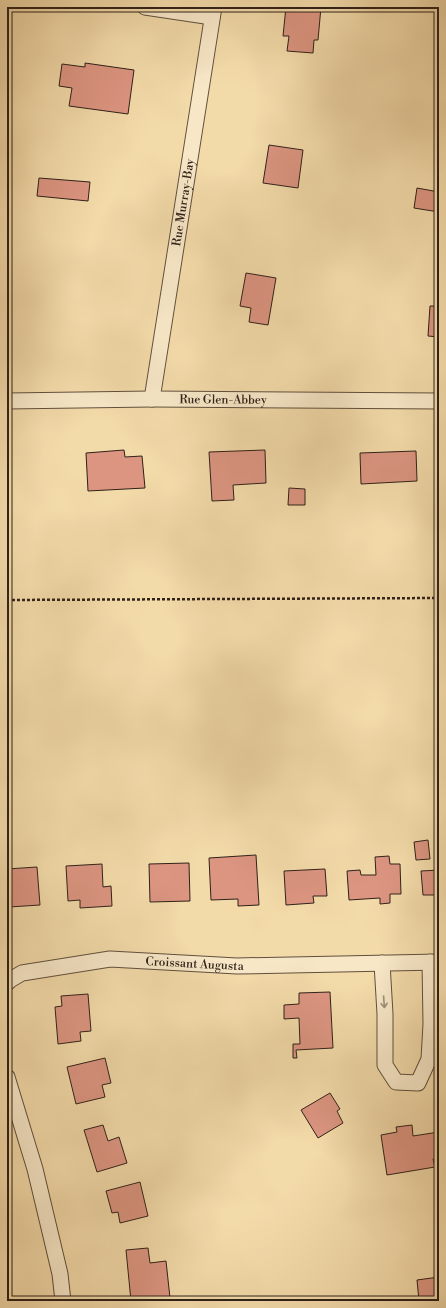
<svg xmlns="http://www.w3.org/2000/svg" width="446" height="1308" viewBox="0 0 446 1308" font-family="'Libre Bodoni',serif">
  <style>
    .building { fill: #dc9581; stroke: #2f2119 }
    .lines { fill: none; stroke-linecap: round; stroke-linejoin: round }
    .minor-casing { stroke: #604f3d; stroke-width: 17 }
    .path { stroke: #2f2119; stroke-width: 2.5; stroke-dasharray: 3 2; stroke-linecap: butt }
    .minor { stroke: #f7e7c7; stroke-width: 15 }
    .oneway { stroke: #9d8e79 }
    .labels { text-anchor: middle; stroke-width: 3; stroke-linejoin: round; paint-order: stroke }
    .street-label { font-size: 12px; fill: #2f2119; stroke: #f7e7c7 }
  </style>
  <rect width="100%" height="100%" fill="#f3daa9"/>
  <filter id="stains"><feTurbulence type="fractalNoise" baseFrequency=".005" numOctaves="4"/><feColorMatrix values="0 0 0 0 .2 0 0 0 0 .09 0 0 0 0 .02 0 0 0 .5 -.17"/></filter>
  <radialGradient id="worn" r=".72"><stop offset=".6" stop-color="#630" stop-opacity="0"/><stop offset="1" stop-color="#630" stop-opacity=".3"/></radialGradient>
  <g class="building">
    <polygon points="286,7 321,7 318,40 314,40 313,53 287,51 289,36 283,36"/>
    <polygon points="85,63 134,70 128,114 69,106 72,88 59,86 62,64 85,67"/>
    <polygon points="269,145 303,150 298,188 263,183"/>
    <polygon points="39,178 90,182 88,201 37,196"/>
    <polygon points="417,188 439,192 439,212 414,208"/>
    <polygon points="246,273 276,278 268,325 249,322 251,308 240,306"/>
    <polygon points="430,306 439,306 439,337 428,336"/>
    <polygon points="124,450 125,457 142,456 145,488 88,491 86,453"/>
    <polygon points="265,450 266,483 233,485 234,500 212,501 209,452"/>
    <polygon points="416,451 417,481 361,484 360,453"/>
    <polygon points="289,488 305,489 305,505 288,505"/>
    <polygon points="428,840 430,859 416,860 414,842"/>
    <polygon points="256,855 259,905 238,906 238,899 211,900 209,858"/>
    <polygon points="389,856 390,864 400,864 401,894 390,894 390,903 380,904 380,898 349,900 347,871 360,870 361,875 376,875 375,857"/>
    <polygon points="189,863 190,901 150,902 149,864"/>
    <polygon points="102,864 103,887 111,886 112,906 80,908 80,900 68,901 66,866"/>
    <polygon points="37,867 40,905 9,907 7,869"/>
    <polygon points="325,869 327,896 313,896 314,903 286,905 284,871"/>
    <polygon points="439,870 439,895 423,895 421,871"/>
    <polygon points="330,992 333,1048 296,1050 297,1058 293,1058 293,1044 300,1044 299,1018 284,1019 284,1005 299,1004 299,993"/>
    <polygon points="88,994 91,1031 80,1032 81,1041 58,1044 55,1007 62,1006 61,996"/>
    <polygon points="105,1058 111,1083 102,1085 105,1097 76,1104 67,1067"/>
    <polygon points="330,1093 340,1109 337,1111 343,1123 318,1138 301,1110"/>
    <polygon points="103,1125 108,1141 119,1137 127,1163 97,1172 84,1130"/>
    <polygon points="412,1125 413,1136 439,1132 439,1158 433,1159 435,1167 387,1175 381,1135 397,1132 396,1127"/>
    <polygon points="140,1182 148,1216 120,1223 118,1212 112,1213 106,1191"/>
    <polygon points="148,1248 150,1263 166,1261 170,1298 131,1301 126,1250"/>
    <polygon points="439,1277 439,1301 419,1301 417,1280"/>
  </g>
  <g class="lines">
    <g class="minor-casing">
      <g id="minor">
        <polyline points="145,7 212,17"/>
        <path id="s1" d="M152 399 214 7"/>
        <path id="s2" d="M7 401 152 399 439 401"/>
        <polyline points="382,963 385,1014 385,1065 396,1082 418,1083 429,1059 431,1024 430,962"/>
        <path id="s3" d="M7 983 10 980 22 973 110 959 237 966 439 962"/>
        <polyline points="7,1077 35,1169 60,1274 63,1301"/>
      </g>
    </g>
    <polyline class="path" points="7,600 439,598"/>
    <use href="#minor" class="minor"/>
  </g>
  <defs><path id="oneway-shaft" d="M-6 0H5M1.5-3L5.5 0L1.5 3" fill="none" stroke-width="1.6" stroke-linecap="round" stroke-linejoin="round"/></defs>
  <use class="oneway" href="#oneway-shaft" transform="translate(384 1002) rotate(86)"/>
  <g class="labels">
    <g class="street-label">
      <text dy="4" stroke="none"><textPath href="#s1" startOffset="199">Rue Murray-Bay</textPath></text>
      <text dy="4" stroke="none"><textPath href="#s2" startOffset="216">Rue Glen-Abbey</textPath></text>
      <text dy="4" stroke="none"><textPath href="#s3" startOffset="192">Croissant Augusta</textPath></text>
    </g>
  </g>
  <rect width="446" height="1308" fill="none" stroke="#f3daa9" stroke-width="24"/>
  <rect x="8" y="8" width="430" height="1292" fill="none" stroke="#2f2119" stroke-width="2"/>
  <rect x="12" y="12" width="422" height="1284" fill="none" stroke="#2f2119"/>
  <rect width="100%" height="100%" filter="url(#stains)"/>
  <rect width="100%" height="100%" fill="url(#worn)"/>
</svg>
